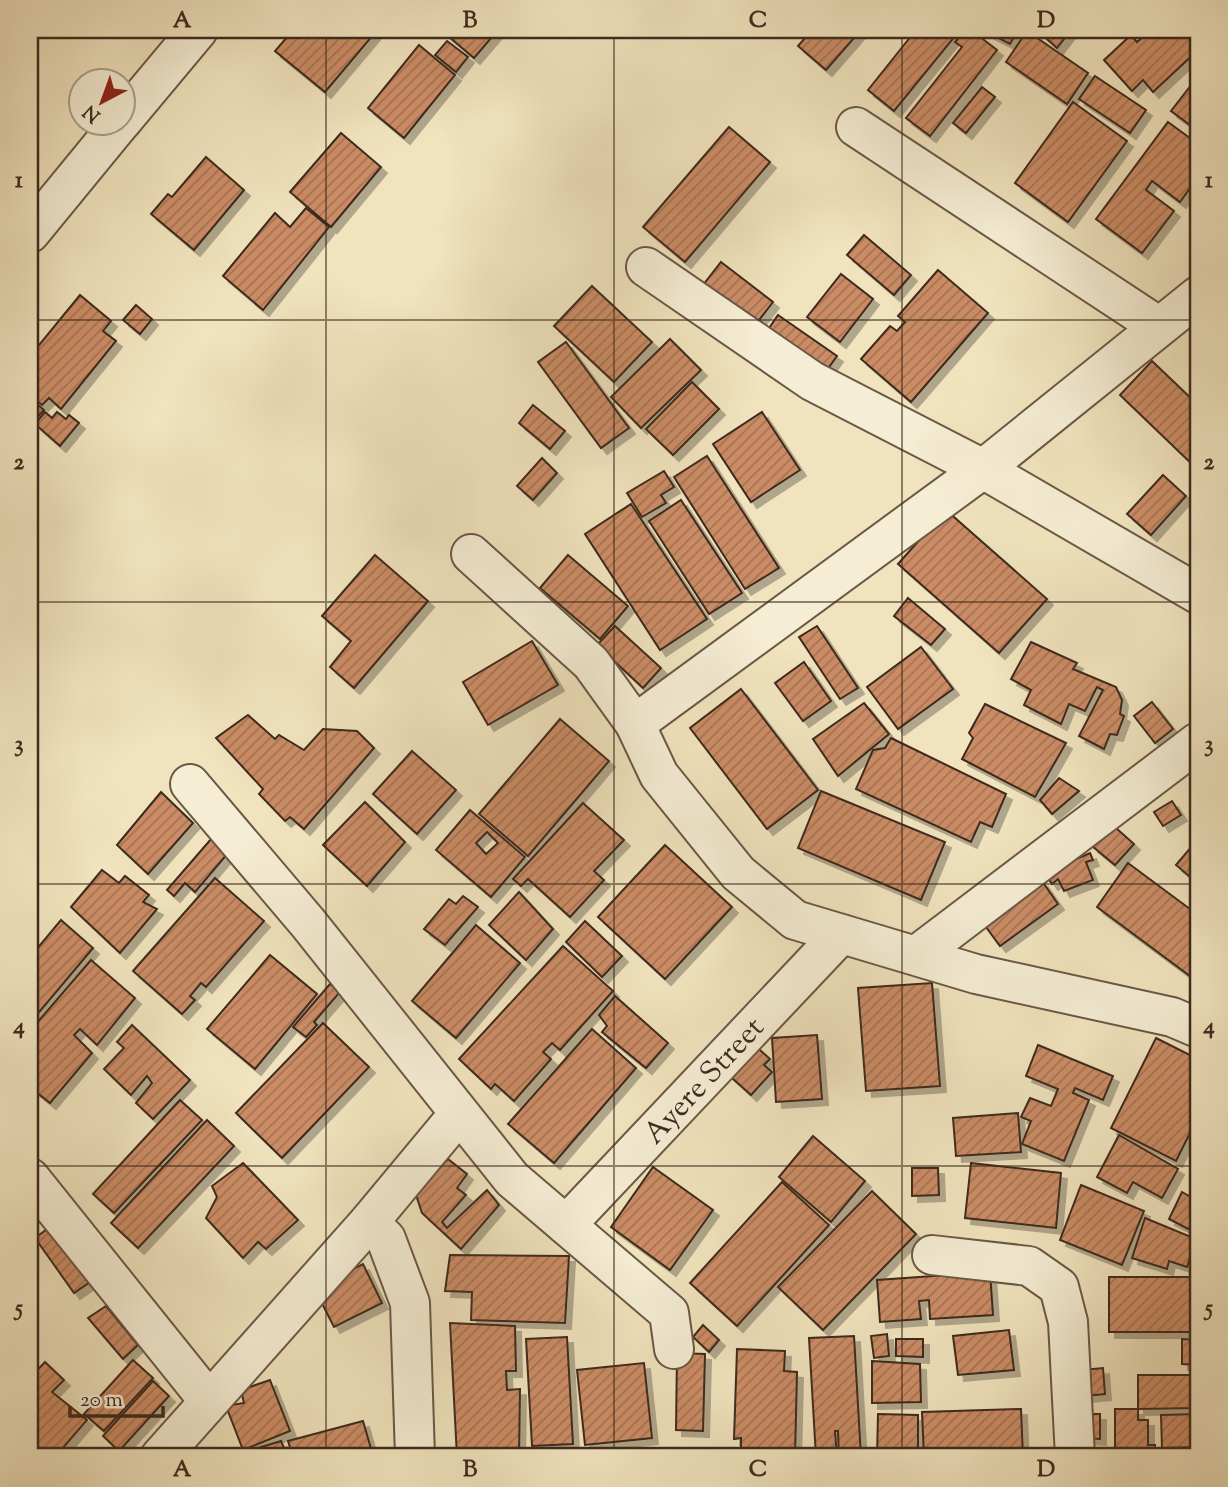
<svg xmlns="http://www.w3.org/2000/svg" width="1228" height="1487" viewBox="0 0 1228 1487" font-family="'Sorts Mill Goudy',serif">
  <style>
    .building { fill: url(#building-hatch); stroke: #3d2a1e; stroke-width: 2; fill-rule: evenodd; filter: url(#shadow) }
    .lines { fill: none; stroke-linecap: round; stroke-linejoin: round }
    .minor-casing { stroke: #6a5846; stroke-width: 42 }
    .minor { stroke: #f5edd4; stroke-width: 38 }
    .grid { fill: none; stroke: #3d2a1e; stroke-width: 2; stroke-opacity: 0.55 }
    .labels { text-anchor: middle; stroke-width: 5; stroke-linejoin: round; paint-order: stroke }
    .street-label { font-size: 30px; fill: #3d2a1e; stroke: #f5edd4 }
    .neatline { fill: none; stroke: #3d2a1e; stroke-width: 2.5 }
    .grid-label { font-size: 23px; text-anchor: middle; font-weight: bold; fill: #3d2a1e }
  </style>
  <defs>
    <pattern id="building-hatch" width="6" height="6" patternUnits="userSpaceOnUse" patternTransform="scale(1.75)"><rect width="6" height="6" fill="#cb8c65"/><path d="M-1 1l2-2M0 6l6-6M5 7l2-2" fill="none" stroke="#a67353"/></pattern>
    <filter id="shadow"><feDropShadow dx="6" dy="6" stdDeviation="0" flood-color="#0004"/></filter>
  </defs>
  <rect width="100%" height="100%" fill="#f0e3bd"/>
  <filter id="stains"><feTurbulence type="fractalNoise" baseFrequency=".00286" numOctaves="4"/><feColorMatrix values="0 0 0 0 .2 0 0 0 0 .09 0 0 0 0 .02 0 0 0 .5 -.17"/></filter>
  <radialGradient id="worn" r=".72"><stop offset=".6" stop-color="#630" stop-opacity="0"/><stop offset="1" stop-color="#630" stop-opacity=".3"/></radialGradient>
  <g class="building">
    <polygon points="293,30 303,37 309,30 369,30 374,34 325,92 275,51"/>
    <polygon points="441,30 498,30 474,58"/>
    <polygon points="812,30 861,30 826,70 798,46"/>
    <polygon points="916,30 960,30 894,111 868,90"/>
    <polygon points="983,30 1018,30 1010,44"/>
    <polygon points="1037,30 1071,30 1057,48"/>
    <polygon points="1151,30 1198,30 1198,50 1153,92 1143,80 1132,91 1104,60 1131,35 1137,42"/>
    <polygon points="965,31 972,36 975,33 997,50 930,136 906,118 962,47 955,42"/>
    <polygon points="1027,31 1088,73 1067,104 1006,62"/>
    <polygon points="447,41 468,57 456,72 435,55"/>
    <polygon points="419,45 455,75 404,138 368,108"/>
    <polygon points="1095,76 1146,110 1130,133 1079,99"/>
    <polygon points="1195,80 1198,82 1198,131 1171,111"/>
    <polygon points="982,87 995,97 966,133 953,123"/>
    <polygon points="1073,102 1127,141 1068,222 1015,183"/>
    <polygon points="1168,122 1198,144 1198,177 1180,202 1152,181 1146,190 1174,211 1142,253 1096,219"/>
    <polygon points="729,127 770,162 685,262 643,227"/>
    <polygon points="341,133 381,167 331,227 290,192"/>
    <polygon points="206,157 244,190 194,250 151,214 168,194 172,197"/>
    <polygon points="306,208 329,227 263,310 223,276 275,213 290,227"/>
    <polygon points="864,235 911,275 894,295 847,255"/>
    <polygon points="721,262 773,302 756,324 703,285"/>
    <polygon points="938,270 988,313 911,402 861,359 890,326 897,331 905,322 898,316"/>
    <polygon points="841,274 873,299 840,342 807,317"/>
    <polygon points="592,286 652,342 614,382 554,326"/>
    <polygon points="80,295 111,321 103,331 116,341 61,409 49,398 42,405 30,395 30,356"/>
    <polygon points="136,305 152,319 140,334 123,320"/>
    <polygon points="778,315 837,356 819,381 761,340"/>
    <polygon points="670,339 701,370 641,428 611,397"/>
    <polygon points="566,342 629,428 601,448 538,362"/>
    <polygon points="1152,361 1198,405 1197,469 1120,395"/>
    <polygon points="692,382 719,409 673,455 646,429"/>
    <polygon points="30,398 44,410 33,422 30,420"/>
    <polygon points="533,405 565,431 550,449 519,423"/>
    <polygon points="45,412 52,418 57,412 66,419 69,415 79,423 60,446 35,424"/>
    <polygon points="762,412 800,470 751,502 713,444"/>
    <polygon points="707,456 779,568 745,589 674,477"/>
    <polygon points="542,458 557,473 533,500 517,486"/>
    <polygon points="664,471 674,487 661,495 666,503 642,517 627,493"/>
    <polygon points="1163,475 1186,496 1151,535 1127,514"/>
    <polygon points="681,500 742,593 709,614 649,521"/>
    <polygon points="631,504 707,619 660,650 585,534"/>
    <polygon points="946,510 1047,599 999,653 898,564"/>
    <polygon points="375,555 428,601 354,688 330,667 351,641 322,616"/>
    <polygon points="568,555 628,606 600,639 540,588"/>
    <polygon points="908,598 945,629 931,645 894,616"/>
    <polygon points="615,626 661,668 643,688 597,645"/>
    <polygon points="817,626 858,688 840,699 799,637"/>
    <polygon points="532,641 558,685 488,725 463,682"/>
    <polygon points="1031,642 1077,663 1073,669 1116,687 1122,700 1120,714 1124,716 1117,735 1110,734 1104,749 1079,736 1103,690 1097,687 1085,711 1069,704 1061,724 1024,705 1031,690 1011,679"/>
    <polygon points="921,647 953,689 898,729 867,687"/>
    <polygon points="804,662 831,701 803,721 775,683"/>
    <polygon points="741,689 818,790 767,829 690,728"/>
    <polygon points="1152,702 1173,729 1155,743 1134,716"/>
    <polygon points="864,703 889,734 838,776 813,739"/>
    <polygon points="985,704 1066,743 1035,797 962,759 973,738 969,733"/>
    <polygon points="248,715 275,739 279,735 304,750 323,729 357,731 374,748 304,829 290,817 285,821 259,794 263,789 216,738"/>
    <polygon points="560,719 609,761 528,856 479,814"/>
    <polygon points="891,738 1006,794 992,827 980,822 971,842 856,789 873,750 885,748"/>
    <polygon points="412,751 456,790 417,834 373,794"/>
    <polygon points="1059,778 1079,791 1052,814 1040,800"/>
    <polygon points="821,791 945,842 921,900 798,848"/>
    <polygon points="161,792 193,823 148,874 117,845"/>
    <polygon points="1172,801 1181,815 1163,826 1154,812"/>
    <polygon points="365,802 405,842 367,886 323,845"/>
    <polygon points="583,803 624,840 594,871 604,880 570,917 528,879 521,886 513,879"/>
    <path d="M470 810 525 857 491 897 436 850ZM487 832 498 843 486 854 476 843Z"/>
    <polygon points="1116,828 1134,844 1115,865 1092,846"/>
    <polygon points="212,838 229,852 195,892 185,883 174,896 167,890"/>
    <polygon points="1198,839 1198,869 1192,876 1198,880 1196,882 1176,865"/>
    <polygon points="665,845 732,907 665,979 598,917"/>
    <polygon points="1090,853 1093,860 1086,862 1093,880 1064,891 1058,879 1052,884 1048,878 1053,869"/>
    <polygon points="1128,863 1198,915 1198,982 1097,907"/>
    <polygon points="102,870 119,883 125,876 149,895 143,902 157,909 120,953 71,907"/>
    <polygon points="215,878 264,921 206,987 201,983 190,996 195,1000 182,1014 133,971"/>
    <polygon points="1042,881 1058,904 1000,946 983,923"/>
    <polygon points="519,892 553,929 526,960 489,925"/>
    <polygon points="463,896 478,907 445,945 424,929 449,899 456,904"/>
    <polygon points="61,920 93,948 30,1023 30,957"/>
    <polygon points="585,921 622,956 602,977 566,942"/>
    <polygon points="476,925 520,963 456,1038 412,1001"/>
    <polygon points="563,946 613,991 560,1050 552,1043 543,1052 551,1059 514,1101 495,1084 491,1089 459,1059"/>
    <polygon points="270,955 317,994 255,1069 207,1029"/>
    <polygon points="91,960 135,998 97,1045 80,1029 74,1035 92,1053 50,1103 30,1087 30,1031"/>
    <polygon points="932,983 940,1086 866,1091 858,988"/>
    <polygon points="330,984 340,992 314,1022 317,1025 306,1037 293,1027"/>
    <polygon points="615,996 668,1043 646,1068 602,1032 607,1026 599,1015"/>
    <polygon points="323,1023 369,1067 282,1158 236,1113"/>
    <polygon points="132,1025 190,1080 153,1119 136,1103 152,1083 147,1076 131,1095 104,1069 124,1048 117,1042"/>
    <polygon points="592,1029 636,1068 554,1163 508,1124"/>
    <polygon points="817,1035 822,1099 776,1102 772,1038"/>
    <polygon points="1156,1038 1198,1059 1198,1117 1176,1161 1111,1128"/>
    <polygon points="749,1040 770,1059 764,1065 772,1072 751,1095 722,1069"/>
    <polygon points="1038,1045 1113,1076 1103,1100 1075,1088 1073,1093 1089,1100 1064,1161 1022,1144 1031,1121 1021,1117 1030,1098 1051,1106 1058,1089 1026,1076"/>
    <polygon points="180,1100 202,1120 114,1213 93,1194"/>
    <polygon points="1018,1113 1021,1152 956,1156 953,1118"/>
    <polygon points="207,1120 234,1146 138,1248 111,1223"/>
    <polygon points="1119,1135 1178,1169 1162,1198 1133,1182 1127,1193 1097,1177"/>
    <polygon points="813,1136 865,1181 831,1222 779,1177"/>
    <polygon points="448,1159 467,1174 457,1188 466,1195 442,1222 447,1228 487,1190 499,1205 461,1249 422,1213 415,1192"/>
    <polygon points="243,1163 298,1220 266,1249 258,1242 243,1258 206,1218 217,1197 212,1186"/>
    <polygon points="971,1163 1061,1173 1056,1228 965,1218"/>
    <polygon points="653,1167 713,1210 670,1270 611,1227"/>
    <polygon points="912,1168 938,1168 939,1195 912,1196"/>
    <polygon points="782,1182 829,1225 737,1326 690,1283"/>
    <polygon points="1081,1185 1144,1211 1122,1265 1060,1240"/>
    <polygon points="872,1191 916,1234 823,1330 778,1287"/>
    <polygon points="1182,1192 1198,1201 1198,1234 1169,1219"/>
    <polygon points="1145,1218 1196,1239 1187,1267 1169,1261 1167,1269 1132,1258"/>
    <polygon points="50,1227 90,1282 74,1293 35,1238"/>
    <polygon points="450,1255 569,1256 565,1323 471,1320 472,1292 445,1291"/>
    <polygon points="363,1264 382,1303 334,1327 314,1288"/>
    <polygon points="990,1272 993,1315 930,1319 929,1300 919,1301 921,1319 880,1322 877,1280"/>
    <rect x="1109" y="1277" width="89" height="55"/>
    <polygon points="106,1306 138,1345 123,1359 88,1318"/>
    <polygon points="450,1323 515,1326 516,1371 506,1371 507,1390 520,1389 519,1457 457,1457"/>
    <polygon points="703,1325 719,1340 709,1352 693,1337"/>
    <polygon points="1009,1330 1014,1370 958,1375 953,1336"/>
    <polygon points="887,1334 889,1356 874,1358 871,1336"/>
    <polygon points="854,1336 861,1457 839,1457 838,1431 835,1431 837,1457 816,1457 809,1338"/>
    <polygon points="567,1337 573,1444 532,1446 526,1339"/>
    <polygon points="896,1339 923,1339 923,1357 896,1356"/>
    <polygon points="1182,1339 1198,1340 1198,1365 1182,1364"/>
    <polygon points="737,1349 785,1351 784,1371 797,1372 795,1457 759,1457 759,1453 741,1452 741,1438 734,1439"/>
    <polygon points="677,1353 705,1354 703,1431 676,1430"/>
    <polygon points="133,1360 153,1378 104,1431 84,1414"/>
    <polygon points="872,1361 920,1364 921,1402 872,1403"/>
    <polygon points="45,1362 64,1380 52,1392 87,1420 55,1457 47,1457 30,1442 30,1378"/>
    <polygon points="644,1363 652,1438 585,1445 577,1370"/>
    <polygon points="1103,1368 1105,1394 1086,1396 1083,1370"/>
    <polygon points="1138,1375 1196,1375 1196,1408 1138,1409"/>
    <polygon points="270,1380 290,1431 243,1450 226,1406 244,1403 241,1390"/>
    <polygon points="153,1381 169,1396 119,1451 103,1436"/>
    <polygon points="1021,1409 1023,1457 973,1457 973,1452 965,1453 965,1457 924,1457 922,1412"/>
    <polygon points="1115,1409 1138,1409 1138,1420 1148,1420 1148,1445 1155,1445 1155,1457 1115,1457"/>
    <polygon points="878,1414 918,1415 918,1457 889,1457 890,1450 882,1449 882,1457 877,1457"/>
    <polygon points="1086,1414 1100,1414 1100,1439 1085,1438"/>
    <polygon points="1198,1414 1198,1447 1162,1448 1161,1415"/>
    <polygon points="363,1421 372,1452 353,1457 293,1457 288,1441"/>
    <polygon points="281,1441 288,1457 260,1457 258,1448"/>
  </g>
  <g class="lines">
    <g class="minor-casing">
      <g id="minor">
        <polyline points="122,121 198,30"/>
        <polyline points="856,127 1158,326"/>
        <polyline points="30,233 121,122"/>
        <polyline points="646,267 812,381 983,469 1198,594"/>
        <polyline points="471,554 591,663 635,724 659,775 738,873 795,920 976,974 1172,1017 1198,1028"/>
        <polyline points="635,724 983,469 1198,296"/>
        <polyline points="190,784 308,923 512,1179 669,1313 674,1349"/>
        <polyline points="917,955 1198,742"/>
        <polyline points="30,1178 209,1401"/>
        <polyline points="369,1222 386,1239 410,1303 415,1457"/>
        <polyline points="566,1225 841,934"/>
        <polyline points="932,1255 1029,1266 1059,1287 1068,1322 1075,1457"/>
        <polyline points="160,1457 369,1222 458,1115"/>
      </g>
    </g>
    <use href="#minor" class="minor"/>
  </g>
  <path class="grid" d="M326 30V1457M614 30V1457M902 30V1457M30 320H1198M30 602H1198M30 884H1198M30 1166H1198"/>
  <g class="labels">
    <g class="street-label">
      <text transform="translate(703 1080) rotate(-47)" y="10">Ayere Street</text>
    </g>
  </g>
  <rect width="1228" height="1487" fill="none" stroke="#f0e3bd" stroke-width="77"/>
  <g transform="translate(102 102) rotate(221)"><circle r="33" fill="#f5edd4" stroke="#ab9f8b" stroke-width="2"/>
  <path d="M0-5L12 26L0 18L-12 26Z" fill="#8f2418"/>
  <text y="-10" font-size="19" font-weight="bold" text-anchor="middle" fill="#3d2a1e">N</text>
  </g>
  <path d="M70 1406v10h93v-10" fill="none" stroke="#3d2a1e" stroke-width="3.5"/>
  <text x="80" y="1406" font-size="21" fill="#3d2a1e" stroke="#f5edd4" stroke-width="5" paint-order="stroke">20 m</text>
  <rect x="38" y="38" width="1152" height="1410" class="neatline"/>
  <g class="grid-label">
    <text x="182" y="27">A</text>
    <text x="470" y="27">B</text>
    <text x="758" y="27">C</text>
    <text x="1046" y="27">D</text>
    <text x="19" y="187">1</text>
    <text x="1209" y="187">1</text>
    <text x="19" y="469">2</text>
    <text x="1209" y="469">2</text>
    <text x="19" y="751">3</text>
    <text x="1209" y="751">3</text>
    <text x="19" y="1033">4</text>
    <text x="1209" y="1033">4</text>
    <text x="19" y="1315">5</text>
    <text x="1209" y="1315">5</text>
    <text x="182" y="1476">A</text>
    <text x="470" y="1476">B</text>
    <text x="758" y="1476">C</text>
    <text x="1046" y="1476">D</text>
  </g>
  <rect width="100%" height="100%" filter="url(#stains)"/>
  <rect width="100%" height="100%" fill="url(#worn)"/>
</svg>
